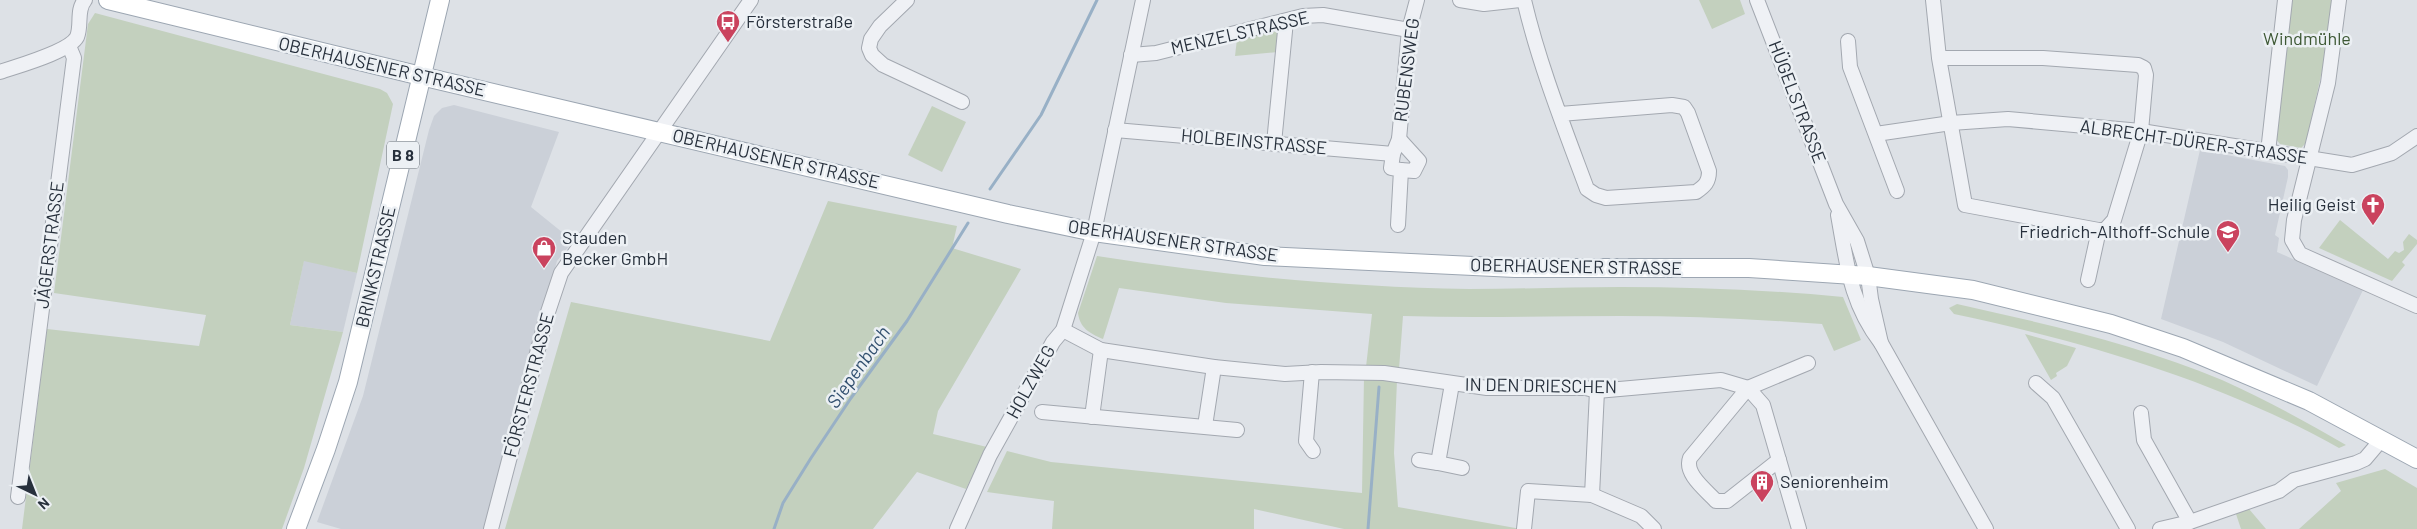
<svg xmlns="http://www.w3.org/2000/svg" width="2417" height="529" viewBox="0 0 2417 529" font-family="Barlow,sans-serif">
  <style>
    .built { fill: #cbd0d8 }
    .green { fill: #c3d0be }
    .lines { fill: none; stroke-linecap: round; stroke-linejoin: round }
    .stream { stroke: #98b0c6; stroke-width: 3 }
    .minor-casing { stroke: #a3a8b0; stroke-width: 16 }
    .major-casing { stroke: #9ca6b2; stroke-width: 20 }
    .minor { stroke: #eff1f5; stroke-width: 14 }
    .major { stroke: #fff; stroke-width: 18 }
    .labels { text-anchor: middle; stroke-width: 5; stroke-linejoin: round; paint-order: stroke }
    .shield { fill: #ecf0f4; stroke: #626a73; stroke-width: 1 }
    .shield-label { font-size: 16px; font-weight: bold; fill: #27303c }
    .poi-label { font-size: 18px; fill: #27303c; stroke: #ecf0f4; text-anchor: start }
    .street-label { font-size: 18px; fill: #27303c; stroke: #ecf0f4 }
    .park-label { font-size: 18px; fill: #3d5834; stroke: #ecf0f4 }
    .water-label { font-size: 19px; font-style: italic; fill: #32506f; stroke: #ecf0f4 }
  </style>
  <rect width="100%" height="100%" fill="#dde1e6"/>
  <g class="built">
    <polygon points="454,105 559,132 531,207 573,241 557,261 484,529 341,529 317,522 363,396 429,130 434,116 442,108"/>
    <polygon points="2200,150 2285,166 2288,170 2288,177 2275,235 2279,238 2277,252 2363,290 2317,386 2223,342 2161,319"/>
    <polygon points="304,260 357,273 343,332 290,325"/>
  </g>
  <g class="green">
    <polygon points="1699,0 1740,0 1745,14 1712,29"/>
    <polygon points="2290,0 2332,0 2324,62 2306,143 2301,148 2280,144 2275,138 2286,57"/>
    <polygon points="95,13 380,89 387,93 393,104 357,273 304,261 290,325 343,332 304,468 282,529 22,529 47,329 199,346 206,315 54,293 88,24"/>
    <polygon points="1272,31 1278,33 1278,52 1235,56 1237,39"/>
    <polygon points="932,106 966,122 942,172 908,155"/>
    <polygon points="828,201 957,226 952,248 1021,269 938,411 933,434 987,447 966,489 917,472 873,529 505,529 571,302 770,341"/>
    <polygon points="2340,220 2388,259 2395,251 2399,253 2404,250 2403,242 2409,234 2417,240 2417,244 2402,262 2405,265 2392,281 2319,248"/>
    <path d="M1097 256C1220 275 1345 287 1469 289 1519 289 1570 287 1620 287 1694 287 1769 290 1843 297L1861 340 1834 351 1822 324C1754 319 1687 316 1620 316 1548 316 1476 318 1403 316L1399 369 1366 367 1372 314 1226 303 1119 288 1103 339C1089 333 1080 328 1078 313Z"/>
    <path d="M1957 304C2046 324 2137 344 2222 380 2265 399 2306 422 2346 445L2339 448C2221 382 2086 342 1954 314L1949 308Z"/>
    <polygon points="2025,334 2076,348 2067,366 2056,373 2057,376 2051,380"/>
    <polygon points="1364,377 1397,380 1394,453 1398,507 1521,529 1344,529 1254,509 1254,529 1052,529 1054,501 987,492 1007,451 1051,462 1362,493"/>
    <polygon points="2385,469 2417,488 2417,529 2299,529 2341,491 2336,483"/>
    <polygon points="2249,509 2266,529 2241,529 2236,514"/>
  </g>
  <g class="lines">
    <g class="stream">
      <polyline points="990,189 1041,115 1097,0"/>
      <polyline points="774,529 783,503 811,458 851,398 907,321 968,223"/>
      <polyline points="1368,529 1379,387"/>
    </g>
    <g class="minor-casing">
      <g id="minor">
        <polyline points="907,0 880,26 871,39 869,48 872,55 883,65 962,102"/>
        <polyline points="1460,0 1484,4 1520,0"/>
        <path d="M1524 0C1539 64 1564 127 1587 189L1596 195 1606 198 1696 192C1705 186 1709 182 1709 171L1688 113 1684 107 1672 105 1560 114"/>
        <polyline points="1757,0 1836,204 1857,241 1868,276 1871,299 1881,343"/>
        <polyline points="1933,0 1939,58 1965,205 2104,231 2114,220 2141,131 2146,75 2144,68 2138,65 2043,58 1939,58"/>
        <polyline points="2339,0 2328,83 2294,220 2292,240 2300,254 2417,306"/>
        <polyline points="1848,41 1850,67 1897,191"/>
        <polyline points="1131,55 1156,53 1303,16 1323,15 1409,30"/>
        <path d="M0 72C17 66 69 52 77 37 82 25 76 10 85 0"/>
        <polyline points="1115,130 1393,154"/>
        <polyline points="1876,134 1951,123 2008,119 2141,131 2352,165 2392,153 2417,136"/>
        <polyline points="1399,139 1419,161 1414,171 1401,170"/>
        <polyline points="1274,143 1286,21"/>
        <polyline points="2268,152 2285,0"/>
        <path d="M1838 215C1847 264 1850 303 1881 343L1986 529"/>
        <polyline points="1398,225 1401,170 1391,168 1393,154 1399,139 1409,30 1417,0"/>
        <polyline points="2088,280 2099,230"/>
        <polyline points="1063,330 1101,350 1214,367 1285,374 1321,372 1384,373 1487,388 1586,388 1597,391 1721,380 1748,388 1763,405 1799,529"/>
        <polyline points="1312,372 1306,441 1313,451"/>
        <polyline points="2036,383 2053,398 2128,529"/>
        <polyline points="1452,384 1438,463 1462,468"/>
        <polyline points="1042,412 1237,430"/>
        <polyline points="2141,413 2144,440 2190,522"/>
        <polyline points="1092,417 1101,350"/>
        <polyline points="1205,426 1214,367"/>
        <polyline points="1419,460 1438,463"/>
        <path d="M1779 460 1727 501H1716C1706 490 1684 474 1690 458L1748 388 1808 363"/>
        <polyline points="1592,495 1597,391"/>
        <polyline points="18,497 74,58 69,46"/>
        <polyline points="491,529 547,315 561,273 751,0"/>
        <polyline points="957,529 990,455 1053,342 1063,330 1094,232 1143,0"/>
        <polyline points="1524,529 1528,491 1592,495 1641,516 1654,529"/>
        <polyline points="2160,529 2190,522 2279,491 2294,480 2356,463 2365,459 2376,446"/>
      </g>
    </g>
    <g class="major-casing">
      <g id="major">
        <polyline points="108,0 421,76 1008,214 1094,232 1265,256 1515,268 1749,268 1868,276 1973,290 2111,324 2183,348 2309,401 2417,459"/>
        <polyline points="296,529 326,449 348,382 440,0"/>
      </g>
    </g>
    <use href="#minor" class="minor"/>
    <use href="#major" class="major"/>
  </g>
  <defs>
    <g id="bus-pin" transform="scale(1.25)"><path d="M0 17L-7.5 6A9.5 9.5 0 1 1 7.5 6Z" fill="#ca435e" stroke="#ecf0f4"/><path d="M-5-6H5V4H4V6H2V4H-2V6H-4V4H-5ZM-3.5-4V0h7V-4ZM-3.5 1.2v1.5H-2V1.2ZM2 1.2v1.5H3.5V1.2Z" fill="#fff"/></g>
    <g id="church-pin" transform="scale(1.25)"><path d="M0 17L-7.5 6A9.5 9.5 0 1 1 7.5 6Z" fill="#ca435e" stroke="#ecf0f4"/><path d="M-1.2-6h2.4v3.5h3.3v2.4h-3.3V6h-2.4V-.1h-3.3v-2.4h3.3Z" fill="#fff"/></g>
    <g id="school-pin" transform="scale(1.25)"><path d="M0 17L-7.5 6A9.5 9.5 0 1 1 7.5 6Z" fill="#ca435e" stroke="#ecf0f4"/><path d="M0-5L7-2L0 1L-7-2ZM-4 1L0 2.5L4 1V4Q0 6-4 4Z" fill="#fff"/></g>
    <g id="shop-pin" transform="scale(1.25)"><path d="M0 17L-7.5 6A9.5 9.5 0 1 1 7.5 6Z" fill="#ca435e" stroke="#ecf0f4"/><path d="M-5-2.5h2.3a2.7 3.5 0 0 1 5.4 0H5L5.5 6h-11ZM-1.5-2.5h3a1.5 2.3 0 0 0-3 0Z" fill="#fff"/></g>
    <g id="building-pin" transform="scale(1.25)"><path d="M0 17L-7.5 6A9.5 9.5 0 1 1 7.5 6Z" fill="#ca435e" stroke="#ecf0f4"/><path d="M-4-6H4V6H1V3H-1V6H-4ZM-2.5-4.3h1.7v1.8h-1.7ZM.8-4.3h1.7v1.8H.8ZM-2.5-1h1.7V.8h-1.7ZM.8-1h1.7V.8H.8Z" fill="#fff"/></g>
  </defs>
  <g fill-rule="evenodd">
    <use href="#bus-pin" x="728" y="22"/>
    <use href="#church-pin" x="2373" y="205"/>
    <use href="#school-pin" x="2228" y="232"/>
    <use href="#shop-pin" x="544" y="248"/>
    <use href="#building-pin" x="1762" y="482"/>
  </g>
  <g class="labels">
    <rect class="shield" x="387" y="141.5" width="32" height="27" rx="4"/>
    <g class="shield-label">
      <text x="403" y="161">B 8</text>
    </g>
    <g class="poi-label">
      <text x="746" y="28">Försterstraße</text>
      <text x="2356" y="211" text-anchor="end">Heilig Geist</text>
      <text x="2210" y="238" text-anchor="end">Friedrich-Althoff-Schule</text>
      <text x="562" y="244">Stauden<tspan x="562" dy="21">Becker GmbH</tspan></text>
      <text x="1780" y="488">Seniorenheim</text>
    </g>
    <g class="street-label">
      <text transform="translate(1240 33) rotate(-13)" y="6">MENZELSTRASSE</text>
      <text transform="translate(382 67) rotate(13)" y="6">OBERHAUSENER STRASSE</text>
      <text transform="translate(1407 70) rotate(-83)" y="6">RUBENSWEG</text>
      <text transform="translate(1797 102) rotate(69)" y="6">HÜGELSTRASSE</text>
      <text transform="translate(1254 142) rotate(5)" y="6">HOLBEINSTRASSE</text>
      <text transform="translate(2194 142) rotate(8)" y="6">ALBRECHT-DÜRER-STRASSE</text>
      <text transform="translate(776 159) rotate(13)" y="6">OBERHAUSENER STRASSE</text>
      <text transform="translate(1173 241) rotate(8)" y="6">OBERHAUSENER STRASSE</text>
      <text transform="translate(50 245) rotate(-83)" y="6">JÄGERSTRASSE</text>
      <text transform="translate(376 267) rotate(-77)" y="6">BRINKSTRASSE</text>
      <text transform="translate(1576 267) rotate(1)" y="6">OBERHAUSENER STRASSE</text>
      <text transform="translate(1031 382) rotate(-61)" y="6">HOLZWEG</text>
      <text transform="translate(529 385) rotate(-75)" y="6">FÖRSTERSTRASSE</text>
      <text transform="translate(1541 386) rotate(1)" y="6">IN DEN DRIESCHEN</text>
    </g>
    <g class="park-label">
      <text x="2307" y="45">Windmühle</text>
    </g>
    <g class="water-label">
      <text transform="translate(858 367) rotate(-55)" y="7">Siepenbach</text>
    </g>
  </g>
  <g transform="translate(35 494) rotate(137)" stroke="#ecf0f4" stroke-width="4" paint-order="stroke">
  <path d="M0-4L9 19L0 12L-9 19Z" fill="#27303c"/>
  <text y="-8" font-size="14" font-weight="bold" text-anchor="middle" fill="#27303c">N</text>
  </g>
</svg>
